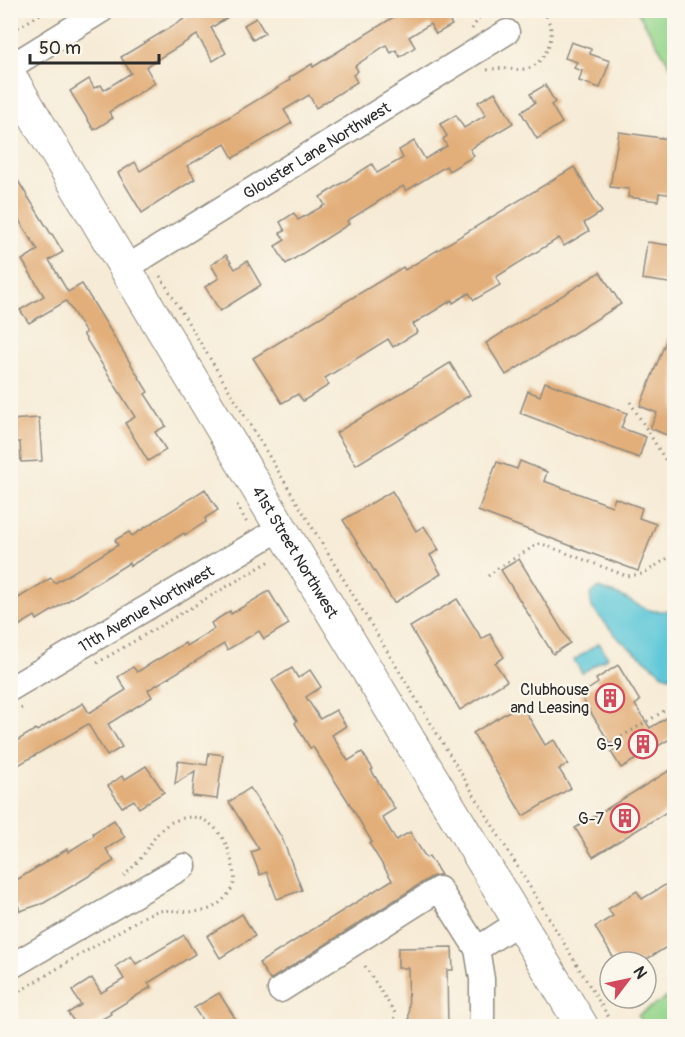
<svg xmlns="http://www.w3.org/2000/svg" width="685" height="1037" viewBox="0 0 685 1037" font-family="Pangolin,sans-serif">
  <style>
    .green { fill: #94d58b; stroke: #60805b; stroke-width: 1.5 }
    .water { fill: #5ec8d8; stroke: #447a82; stroke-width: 1.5 }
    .building { fill: #e2ae79 }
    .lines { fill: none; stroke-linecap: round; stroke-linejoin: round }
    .minor-casing { stroke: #908b80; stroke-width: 27 }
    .major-casing { stroke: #908b80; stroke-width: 34 }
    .path { stroke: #908b80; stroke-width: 3; stroke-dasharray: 1.5 4.5; stroke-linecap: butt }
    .minor { stroke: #fff; stroke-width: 24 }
    .major { stroke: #fff; stroke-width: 32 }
    .labels { text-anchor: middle; stroke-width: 4.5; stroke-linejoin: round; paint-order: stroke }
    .street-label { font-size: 16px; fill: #2b2b2b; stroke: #fbf7ec }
    .poi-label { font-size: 16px; fill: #2b2b2b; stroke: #fbf7ec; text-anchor: end }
  </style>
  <rect width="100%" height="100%" fill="#fbf7ec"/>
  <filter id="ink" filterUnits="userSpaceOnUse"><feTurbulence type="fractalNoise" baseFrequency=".0167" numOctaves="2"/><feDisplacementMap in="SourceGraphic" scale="12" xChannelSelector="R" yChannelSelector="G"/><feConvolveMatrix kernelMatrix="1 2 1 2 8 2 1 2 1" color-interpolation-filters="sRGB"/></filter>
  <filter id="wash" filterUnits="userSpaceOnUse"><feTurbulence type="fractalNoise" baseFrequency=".008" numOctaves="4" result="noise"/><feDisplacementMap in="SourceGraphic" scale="24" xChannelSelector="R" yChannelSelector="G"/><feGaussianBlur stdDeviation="1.35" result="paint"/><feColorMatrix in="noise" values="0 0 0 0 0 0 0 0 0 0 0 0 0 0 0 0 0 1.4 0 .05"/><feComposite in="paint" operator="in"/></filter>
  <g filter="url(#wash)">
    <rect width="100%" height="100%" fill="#f6ebd6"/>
    <g class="green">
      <polygon points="637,11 674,11 674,72"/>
      <polygon points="674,993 674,1026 645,1026 638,1015"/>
    </g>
    <g class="water">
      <path d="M598 588C606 591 613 593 621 596 641 606 652 617 674 608V678L666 676 620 640 592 608 590 595Z"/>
      <polygon points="599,643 608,657 582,673 574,660"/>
    </g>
    <g id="blocks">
      <g class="building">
        <polygon points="199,10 239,10 211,28 226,53 213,61 197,35 148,65 146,67 155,83 109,112 113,118 94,130 70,91 89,79 94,88 101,85 104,90 131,73 121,57"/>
        <polygon points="405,10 452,10 446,15 452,25 436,34 430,24 409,37 415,47 400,57 396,50 391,53 386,45 355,66 358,71 353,75 357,82 316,108 309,95 284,110 292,123 233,158 225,144 187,166 195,179 142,213 118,173 135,162 140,171 290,80 289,78 312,64 313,67"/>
        <polygon points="256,18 265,33 253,40 244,25"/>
        <polygon points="571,42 591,49 590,54 610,61 600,88 579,81 582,71 574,68 577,62 565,58"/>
        <polygon points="545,85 555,102 551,105 562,123 537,139 521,112 535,103 530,94"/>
        <polygon points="495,92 513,123 470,149 474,156 449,171 446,166 406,191 403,186 347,221 349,224 286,264 275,246 285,240 280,233 285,231 280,222 294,213 298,220 325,205 320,197 372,164 377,173 403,158 399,150 414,141 425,159 447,146 443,139 447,136 440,124 456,115 464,128 486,115 478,102"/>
        <polygon points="619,132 675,140 675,195 659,193 658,201 628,197 629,189 610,187"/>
        <polygon points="574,167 602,212 584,223 589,231 564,246 559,238 496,277 500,285 474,300 469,293 453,303 452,300 413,324 418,332 393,347 388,339 325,378 329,385 303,401 298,394 282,403 253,358 403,267 405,270"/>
        <polygon points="10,168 51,234 52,234 63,252 49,260 68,292 82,284 148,392 145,394 166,426 155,432 166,450 148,461 125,423 135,417 83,334 86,333 66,301 29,323 20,310 44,296 22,260 38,250 10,206"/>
        <polygon points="647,242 675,246 675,284 642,279"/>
        <polygon points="226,255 235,269 247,261 261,285 220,311 205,287 219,278 211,265"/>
        <polygon points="600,272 621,304 506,375 486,343"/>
        <polygon points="674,321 675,421 669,436 650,428 657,413 640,406"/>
        <polygon points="450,363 470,395 356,465 336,433"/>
        <polygon points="545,382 627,413 621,428 646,437 639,458 520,413 528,391 540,396"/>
        <polygon points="39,418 42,461 21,462 20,442 10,442 10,420"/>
        <polygon points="520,461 547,472 544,481 612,506 615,498 642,508 639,518 656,524 638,571 478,511 497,462 517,469"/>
        <polygon points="205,489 218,510 205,518 206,522 185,535 184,533 130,566 129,563 37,620 35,616 10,631 10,603 51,578 55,583 118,545 115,540 129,532 132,536"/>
        <polygon points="392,491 416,531 424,526 439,550 430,555 441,574 394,603 343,520"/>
        <polygon points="519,559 570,643 553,654 501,570"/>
        <polygon points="269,591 289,624 264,639 259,631 227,650 224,644 148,690 152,697 108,724 122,747 107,756 88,724 10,770 10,745 36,729 37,731 83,703 89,713 126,690 118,677 133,667 137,672 185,643 186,646 214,629 211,623 230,611 231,614"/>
        <polygon points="457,599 482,639 490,634 504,657 495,663 507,681 460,710 410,627"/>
        <polygon points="618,665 640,701 635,705 650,728 675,713 675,736 621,768 611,752 614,750 580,695 598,683 596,679"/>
        <polygon points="292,668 298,678 310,670 321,687 306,697 320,719 336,710 346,726 332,735 348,761 362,752 373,769 371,770 395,809 382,817 396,840 410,832 426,858 429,856 441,875 438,875 431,877 270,980 259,963 392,880 369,843 372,842 348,801 313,747 310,748 295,723 297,721 272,680"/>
        <polygon points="521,704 545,745 554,740 568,764 559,769 571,788 523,816 473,733"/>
        <polygon points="209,753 223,755 217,799 192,796 195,771 175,784 178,761 207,765"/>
        <polygon points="146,766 164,792 139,808 134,800 122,807 108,786 122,776 124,780"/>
        <polygon points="675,767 675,807 593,857 575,828"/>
        <polygon points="250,788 282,838 302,890 277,899 267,872 260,875 251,852 259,849 229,802"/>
        <polygon points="114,820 125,837 106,849 114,861 44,903 20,911 18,905 10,908 10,884 67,849 68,852 94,836 93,833"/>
        <polygon points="675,879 675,942 642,962 616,962 595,927 613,916 608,909 637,891 642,899"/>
        <polygon points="242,914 255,936 220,958 207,936"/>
        <polygon points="184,935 195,954 148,983 151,987 110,1012 111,1014 90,1026 77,1026 68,1013 81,1005 72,991 92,978 101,993 124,979 116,966 131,956 136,964"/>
        <polygon points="452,947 453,970 447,970 448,1026 409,1026 408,968 398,968 398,948"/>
        <polygon points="219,993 240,1026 206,1026 194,1008"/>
      </g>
    </g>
  </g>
  <g filter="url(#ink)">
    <use href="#blocks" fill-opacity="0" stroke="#908b80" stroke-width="1.5"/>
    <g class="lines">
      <g class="minor-casing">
        <g id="minor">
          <polyline points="10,67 102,10"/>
          <path id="s1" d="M126 268 507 32"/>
          <path id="s2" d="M10 689 281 528"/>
          <polyline points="477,949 519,922"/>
          <polyline points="10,967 184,866"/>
          <polyline points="280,990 439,889 477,949 482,979 482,1026"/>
        </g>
      </g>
      <g class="major-casing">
        <g id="major">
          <path id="s3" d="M10 76 283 531 582 1026"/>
        </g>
      </g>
      <g class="path">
        <polyline points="10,24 14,30 47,10"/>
        <polyline points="472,29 484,10"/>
        <path d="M487 70C503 66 510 71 525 69 541 67 553 44 551 29 550 23 546 16 544 10"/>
        <polyline points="160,276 614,1026"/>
        <polyline points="630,402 669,466"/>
        <polyline points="237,505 248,525"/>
        <polyline points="488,576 498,568 540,543 627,576 643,574 674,554"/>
        <polyline points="97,663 272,560"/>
        <polyline points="10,714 22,708"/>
        <polyline points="606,746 674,705"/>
        <polyline points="365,966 395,1013 394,1026"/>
        <path d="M10 997 138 920C143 917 149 914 154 912 173 907 196 917 214 907 222 902 231 893 234 883 235 879 234 873 233 869 230 841 209 807 177 820 158 826 151 845 140 859 135 865 129 871 124 876"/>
      </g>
      <use href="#minor" class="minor"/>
      <use href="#major" class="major"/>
    </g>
  </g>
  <defs>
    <g id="building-ring" transform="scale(1.5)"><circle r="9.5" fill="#fbf7ec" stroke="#d1495b" stroke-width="1.5"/><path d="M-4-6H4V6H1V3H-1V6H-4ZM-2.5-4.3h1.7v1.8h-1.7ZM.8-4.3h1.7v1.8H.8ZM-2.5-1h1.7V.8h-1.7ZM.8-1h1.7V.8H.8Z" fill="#d1495b"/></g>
  </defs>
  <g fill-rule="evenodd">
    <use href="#building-ring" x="610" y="698"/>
    <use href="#building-ring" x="643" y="744"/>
    <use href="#building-ring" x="625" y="818"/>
  </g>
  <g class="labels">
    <g class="street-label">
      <text dy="6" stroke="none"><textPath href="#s1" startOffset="224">Glouster Lane Northwest</textPath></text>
      <text dy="6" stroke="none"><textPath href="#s3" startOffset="555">41st Street Northwest</textPath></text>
      <text dy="6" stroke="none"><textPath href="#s2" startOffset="158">11th Avenue Northwest</textPath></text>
    </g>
    <g class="poi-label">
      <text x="589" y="695">Clubhouse<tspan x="589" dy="18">and Leasing</tspan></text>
      <text x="622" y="750">G-9</text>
      <text x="604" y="824">G-7</text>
    </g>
  </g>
  <rect width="685" height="1037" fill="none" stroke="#fbf7ec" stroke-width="36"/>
  <g transform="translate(628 980) rotate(58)"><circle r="28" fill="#fbf7ec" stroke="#a8a59f" stroke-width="1.5"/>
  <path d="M0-4.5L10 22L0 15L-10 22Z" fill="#d1495b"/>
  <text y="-9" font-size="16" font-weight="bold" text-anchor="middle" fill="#2b2b2b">N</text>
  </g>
  <path d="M30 54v9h129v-9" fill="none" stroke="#2b2b2b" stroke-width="3"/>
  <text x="39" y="54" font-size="18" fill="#2b2b2b" stroke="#fbf7ec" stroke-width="4.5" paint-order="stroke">50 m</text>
</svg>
